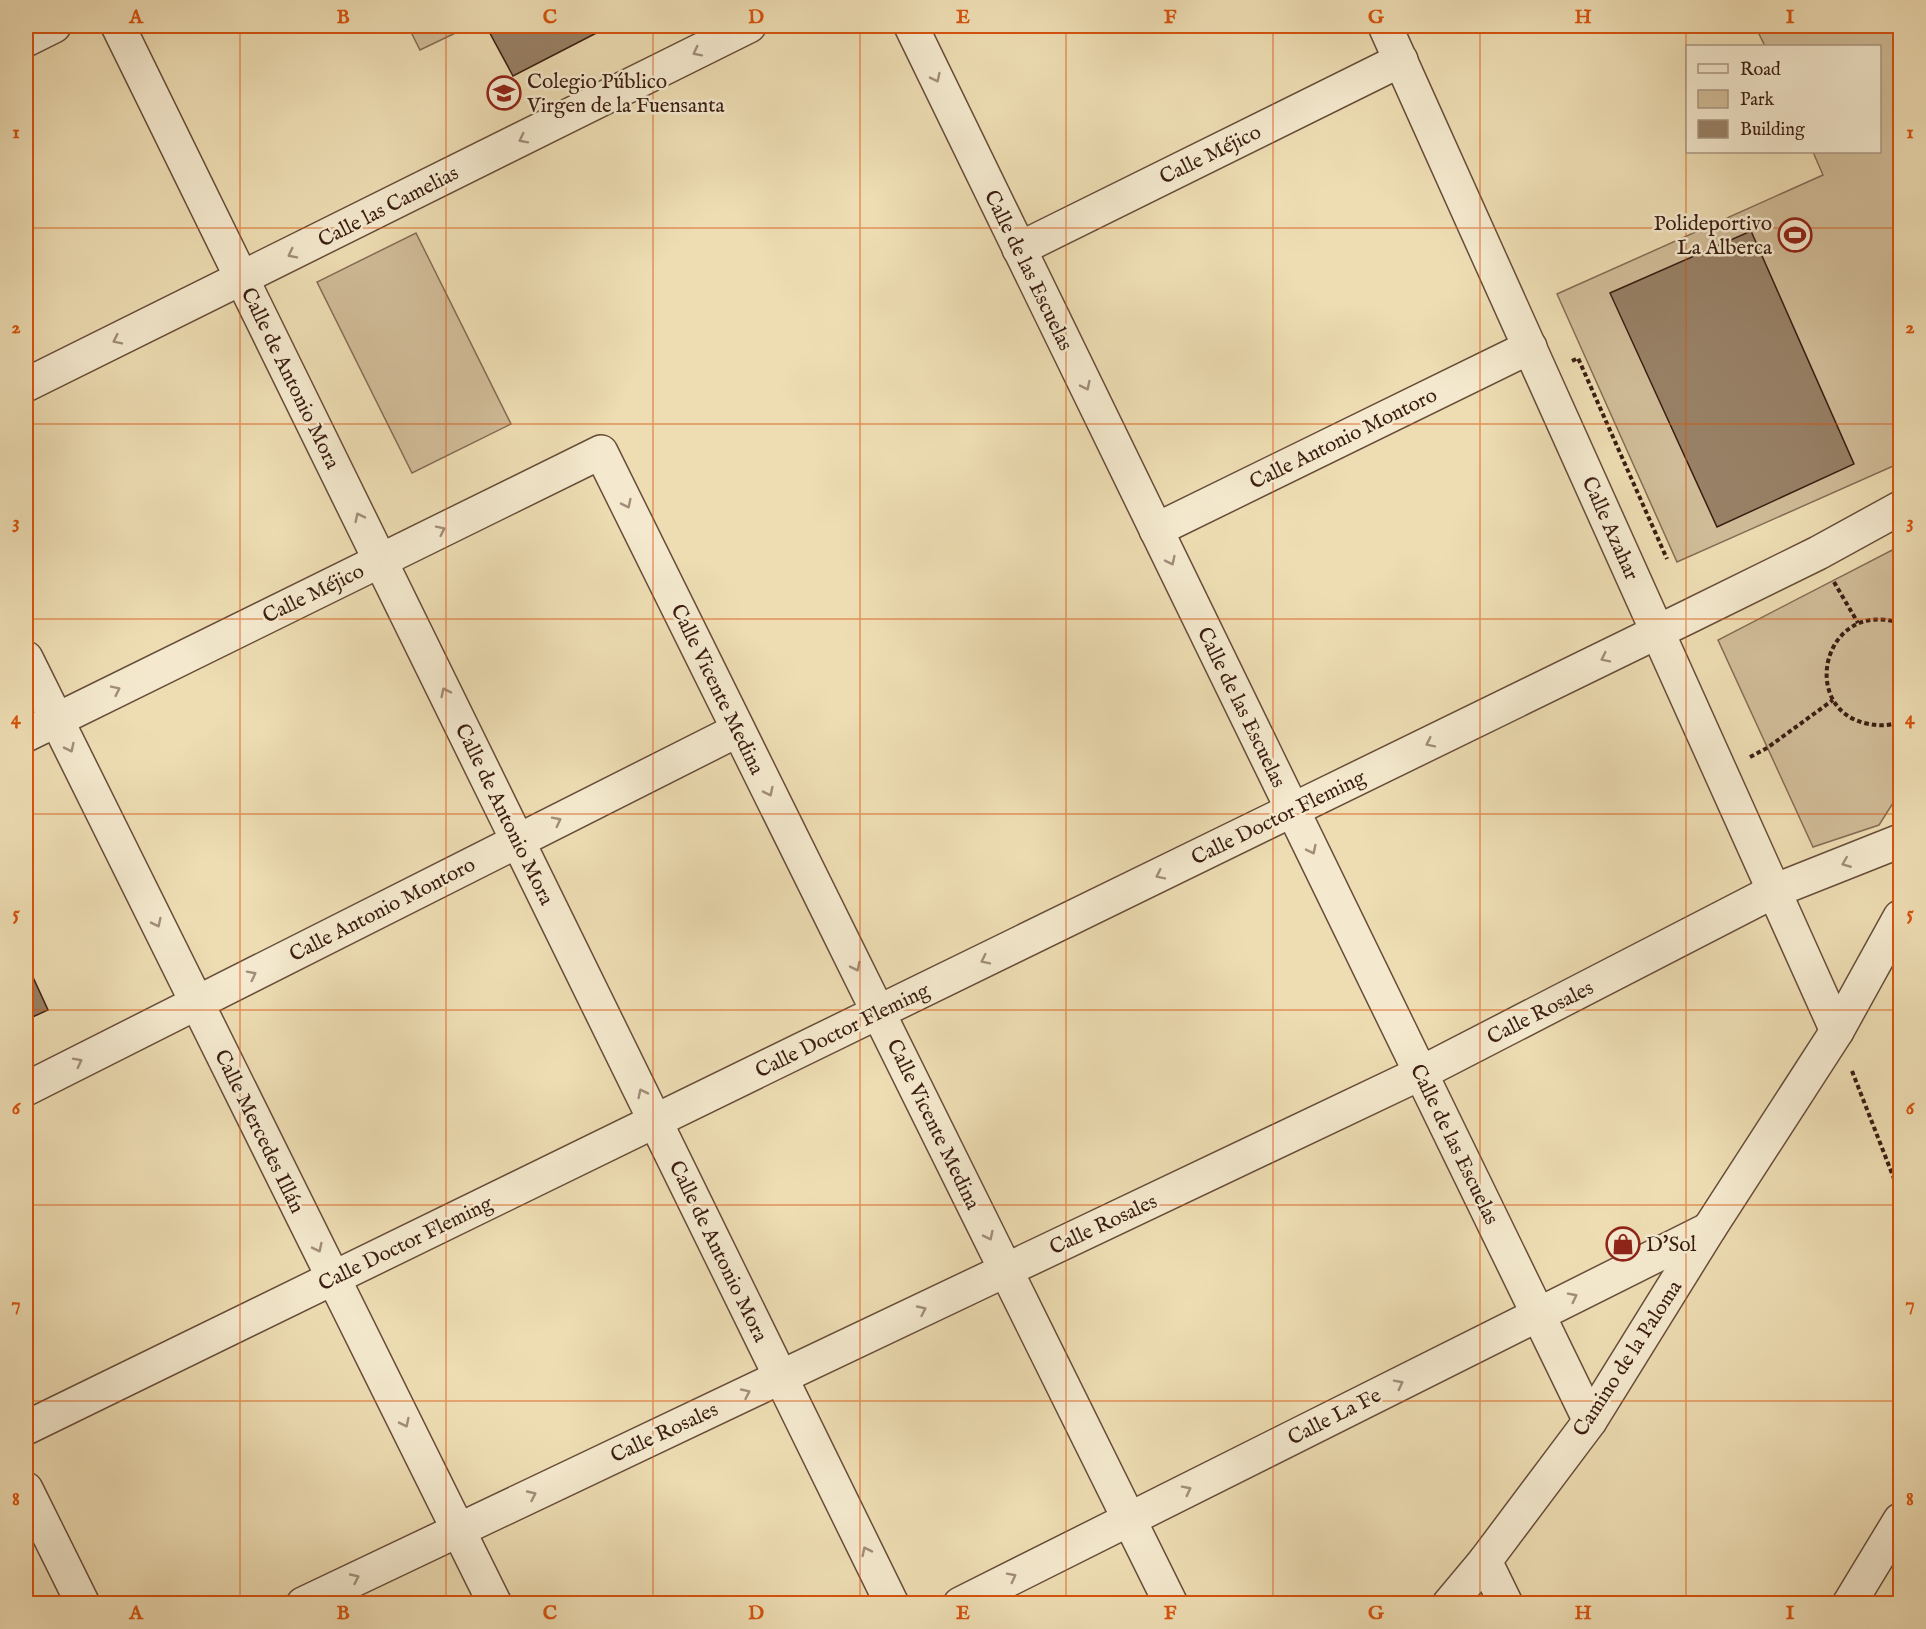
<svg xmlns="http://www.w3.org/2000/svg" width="1926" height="1629" viewBox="0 0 1926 1629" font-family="'IM FELL English',serif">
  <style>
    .green { fill: #d0bc98; stroke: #866c55; stroke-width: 1.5 }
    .building { fill: #988166; stroke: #3b1d12; stroke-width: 1.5 }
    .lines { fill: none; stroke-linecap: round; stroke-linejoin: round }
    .minor-casing { stroke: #684d3a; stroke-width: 36 }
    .path { stroke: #3b1d12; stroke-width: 4; stroke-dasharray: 4.5 3; stroke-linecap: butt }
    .minor { stroke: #f4e9ce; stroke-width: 33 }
    .oneway { stroke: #a18d79 }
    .grid { fill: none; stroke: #d7530d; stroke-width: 1.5; stroke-opacity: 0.55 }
    .labels { text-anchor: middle; stroke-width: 5; stroke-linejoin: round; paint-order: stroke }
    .poi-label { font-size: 21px; fill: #3b1d12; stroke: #f4e9ce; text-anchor: start }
    .street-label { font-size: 21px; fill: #3b1d12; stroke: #f4e9ce }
    .neatline { fill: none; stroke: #d7530d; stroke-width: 2 }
    .grid-label { font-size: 20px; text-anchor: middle; font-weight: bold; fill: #d7530d }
  </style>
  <rect width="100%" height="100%" fill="#eeddb3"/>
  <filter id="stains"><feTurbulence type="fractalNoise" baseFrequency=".00333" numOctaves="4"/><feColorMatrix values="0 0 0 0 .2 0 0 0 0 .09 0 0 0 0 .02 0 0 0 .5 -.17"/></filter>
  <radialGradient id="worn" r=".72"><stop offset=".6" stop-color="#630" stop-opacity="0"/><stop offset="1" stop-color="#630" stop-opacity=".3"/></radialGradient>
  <g class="green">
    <polygon points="408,26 470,26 420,50"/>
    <polygon points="1755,26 1900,26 1900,463 1677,562 1557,294 1823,175 1813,152 1880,152 1880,46 1765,46"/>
    <polygon points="416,233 511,424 412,473 317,282"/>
    <polygon points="1900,546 1900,792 1879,825 1813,847 1718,640"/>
  </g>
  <g class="building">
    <polygon points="486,26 610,26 513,76"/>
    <polygon points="1751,231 1854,464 1717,527 1610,293"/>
    <polygon points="26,962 48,1010 26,1020"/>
  </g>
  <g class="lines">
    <g class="minor-casing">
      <g id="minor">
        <polyline points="118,26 892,1604"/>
        <polyline points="911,26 1590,1421"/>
        <polyline points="1385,26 1837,1031"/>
        <polyline points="26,40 54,26"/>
        <polyline points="1019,249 1401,60"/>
        <polyline points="26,385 749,26"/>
        <polyline points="1156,530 1530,347"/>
        <polyline points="26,658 495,1604"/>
        <polyline points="26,735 601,452 1171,1604"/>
        <polyline points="26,1089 738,730"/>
        <polyline points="26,1428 1690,616 1818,553 1900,508"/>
        <polyline points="26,1489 83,1604"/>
        <polyline points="1485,1561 1506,1604"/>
        <polyline points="303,1604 1421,1073 1774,891 1900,841"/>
        <polyline points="960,1604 1709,1229"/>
        <polyline points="1449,1604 1485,1561 1590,1421 1709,1229 1837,1031 1900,917"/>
        <polyline points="1849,1604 1900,1520"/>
      </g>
    </g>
    <g class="path">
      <polyline points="1572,361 1578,358 1667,559"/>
      <polyline points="1834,582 1858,623"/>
      <path d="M1900 623C1823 598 1797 711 1869 724 1880 726 1891 726 1900 721"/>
      <polyline points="1750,757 1767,748 1833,700"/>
      <polyline points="1852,1071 1900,1194"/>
    </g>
    <use href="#minor" class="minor"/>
  </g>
  <defs><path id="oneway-chevron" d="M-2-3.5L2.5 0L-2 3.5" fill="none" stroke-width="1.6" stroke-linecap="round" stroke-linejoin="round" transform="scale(1.5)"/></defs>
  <g class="oneway">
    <use href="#oneway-chevron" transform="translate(697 52) rotate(153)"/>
    <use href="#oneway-chevron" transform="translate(936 78) rotate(64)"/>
    <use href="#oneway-chevron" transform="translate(523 139) rotate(153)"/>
    <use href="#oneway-chevron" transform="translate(292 254) rotate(153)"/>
    <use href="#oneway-chevron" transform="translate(117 340) rotate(154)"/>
    <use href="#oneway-chevron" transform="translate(1086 386) rotate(64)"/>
    <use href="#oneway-chevron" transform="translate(627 504) rotate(64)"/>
    <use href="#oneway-chevron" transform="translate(359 517) rotate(-116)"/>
    <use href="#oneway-chevron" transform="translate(441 530) rotate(-26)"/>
    <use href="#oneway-chevron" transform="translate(1171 561) rotate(64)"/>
    <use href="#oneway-chevron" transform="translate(1605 658) rotate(154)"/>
    <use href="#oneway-chevron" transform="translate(116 690) rotate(-26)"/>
    <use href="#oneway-chevron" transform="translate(445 692) rotate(-116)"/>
    <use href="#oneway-chevron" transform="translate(1430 743) rotate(154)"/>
    <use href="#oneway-chevron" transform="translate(70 748) rotate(64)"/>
    <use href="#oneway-chevron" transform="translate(769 792) rotate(64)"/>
    <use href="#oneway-chevron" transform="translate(557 821) rotate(-27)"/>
    <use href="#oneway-chevron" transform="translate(1312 850) rotate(64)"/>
    <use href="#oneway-chevron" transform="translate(1846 863) rotate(158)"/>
    <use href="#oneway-chevron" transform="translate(1160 875) rotate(154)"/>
    <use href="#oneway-chevron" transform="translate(157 923) rotate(64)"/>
    <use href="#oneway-chevron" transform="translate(985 960) rotate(154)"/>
    <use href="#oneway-chevron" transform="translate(856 967) rotate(64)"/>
    <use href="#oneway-chevron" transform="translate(252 975) rotate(-27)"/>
    <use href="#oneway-chevron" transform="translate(78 1062) rotate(-27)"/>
    <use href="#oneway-chevron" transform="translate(642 1093) rotate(-116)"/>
    <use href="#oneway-chevron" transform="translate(989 1236) rotate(64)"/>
    <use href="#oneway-chevron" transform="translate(318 1248) rotate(64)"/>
    <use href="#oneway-chevron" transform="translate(1573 1297) rotate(-27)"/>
    <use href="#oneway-chevron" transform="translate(922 1310) rotate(-25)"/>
    <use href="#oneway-chevron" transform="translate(1399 1384) rotate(-27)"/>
    <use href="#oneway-chevron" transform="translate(746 1393) rotate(-25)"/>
    <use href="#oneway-chevron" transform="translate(405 1423) rotate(64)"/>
    <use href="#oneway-chevron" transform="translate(1187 1490) rotate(-27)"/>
    <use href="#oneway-chevron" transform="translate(532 1495) rotate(-25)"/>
    <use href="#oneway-chevron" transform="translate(866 1551) rotate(-116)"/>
    <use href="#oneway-chevron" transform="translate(1012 1577) rotate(-27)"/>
    <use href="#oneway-chevron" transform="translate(355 1578) rotate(-25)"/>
  </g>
  <path class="grid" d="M240 26V1604M446 26V1604M653 26V1604M860 26V1604M1066 26V1604M1273 26V1604M1480 26V1604M1686 26V1604M26 228H1900M26 424H1900M26 619H1900M26 814H1900M26 1010H1900M26 1205H1900M26 1401H1900"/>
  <defs>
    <g id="school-ring" transform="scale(1.725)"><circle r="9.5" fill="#f4e9ce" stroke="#8f2418" stroke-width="1.5"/><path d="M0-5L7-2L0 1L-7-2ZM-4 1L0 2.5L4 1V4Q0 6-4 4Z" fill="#8f2418"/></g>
    <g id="stadium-ring" transform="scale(1.725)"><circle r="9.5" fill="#f4e9ce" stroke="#8f2418" stroke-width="1.5"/><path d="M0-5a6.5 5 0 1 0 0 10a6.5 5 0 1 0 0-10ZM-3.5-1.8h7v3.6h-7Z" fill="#8f2418"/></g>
    <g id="shop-ring" transform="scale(1.725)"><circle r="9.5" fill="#f4e9ce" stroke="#8f2418" stroke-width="1.5"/><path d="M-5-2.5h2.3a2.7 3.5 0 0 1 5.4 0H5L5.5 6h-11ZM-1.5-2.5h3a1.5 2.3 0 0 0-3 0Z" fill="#8f2418"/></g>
  </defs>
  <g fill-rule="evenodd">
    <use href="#school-ring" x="504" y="93"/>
    <use href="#stadium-ring" x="1795" y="235"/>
    <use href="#shop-ring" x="1623" y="1244"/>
  </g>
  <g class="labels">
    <g class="poi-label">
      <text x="527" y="88">Colegio Público<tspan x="527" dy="24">Virgen de la Fuensanta</tspan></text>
      <text x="1772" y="230" text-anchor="end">Polideportivo<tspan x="1772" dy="24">La Alberca</tspan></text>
      <text x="1646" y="1251">D'Sol</text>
    </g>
    <g class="street-label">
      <text transform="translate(1210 154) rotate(-26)" y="7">Calle Méjico</text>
      <text transform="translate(388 206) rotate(-27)" y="7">Calle las Camelias</text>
      <text transform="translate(1029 270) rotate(64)" y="7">Calle de las Escuelas</text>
      <text transform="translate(291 378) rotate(64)" y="7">Calle de Antonio Mora</text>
      <text transform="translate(1343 438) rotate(-26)" y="7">Calle Antonio Montoro</text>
      <text transform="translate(1611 528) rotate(66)" y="7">Calle Azahar</text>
      <text transform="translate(313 593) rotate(-26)" y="7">Calle Méjico</text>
      <text transform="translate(718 689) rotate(64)" y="7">Calle Vicente Medina</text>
      <text transform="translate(1242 707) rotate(64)" y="7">Calle de las Escuelas</text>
      <text transform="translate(505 814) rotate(64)" y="7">Calle de Antonio Mora</text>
      <text transform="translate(1278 817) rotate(-26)" y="7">Calle Doctor Fleming</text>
      <text transform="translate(382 909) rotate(-27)" y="7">Calle Antonio Montoro</text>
      <text transform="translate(1540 1012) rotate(-27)" y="7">Calle Rosales</text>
      <text transform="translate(842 1030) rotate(-26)" y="7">Calle Doctor Fleming</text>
      <text transform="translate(934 1124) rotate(64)" y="7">Calle Vicente Medina</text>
      <text transform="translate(260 1131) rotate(64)" y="7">Calle Mercedes Illán</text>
      <text transform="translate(1455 1144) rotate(64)" y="7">Calle de las Escuelas</text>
      <text transform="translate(1103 1224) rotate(-25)" y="7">Calle Rosales</text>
      <text transform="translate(405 1243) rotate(-26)" y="7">Calle Doctor Fleming</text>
      <text transform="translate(719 1251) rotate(64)" y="7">Calle de Antonio Mora</text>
      <text transform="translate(1627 1358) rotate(-57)" y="7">Camino de la Paloma</text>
      <text transform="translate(1334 1416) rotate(-27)" y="7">Calle La Fe</text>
      <text transform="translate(664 1432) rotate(-25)" y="7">Calle Rosales</text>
    </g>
  </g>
  <rect width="1926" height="1629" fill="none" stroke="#eeddb3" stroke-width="66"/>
  <rect x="1686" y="45" width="195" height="108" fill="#f4e9ce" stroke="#aa9783" stroke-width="1.5"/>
  <rect x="1698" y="64" width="30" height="9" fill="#f4e9ce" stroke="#aa9783" stroke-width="1.5"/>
  <text x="1740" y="75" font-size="18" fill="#3b1d12">Road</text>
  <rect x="1698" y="90" width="30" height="18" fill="#d0bc98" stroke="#aa9783" stroke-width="1.5"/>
  <text x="1740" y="105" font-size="18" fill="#3b1d12">Park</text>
  <rect x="1698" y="120" width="30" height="18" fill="#988166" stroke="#aa9783" stroke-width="1.5"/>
  <text x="1740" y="135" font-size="18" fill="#3b1d12">Building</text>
  <rect x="33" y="33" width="1860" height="1563" class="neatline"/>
  <g class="grid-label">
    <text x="136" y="23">A</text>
    <text x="343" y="23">B</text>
    <text x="550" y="23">C</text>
    <text x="756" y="23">D</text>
    <text x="963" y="23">E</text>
    <text x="1170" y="23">F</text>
    <text x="1376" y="23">G</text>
    <text x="1583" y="23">H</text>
    <text x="1790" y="23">I</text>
    <text x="16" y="138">1</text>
    <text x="1910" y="138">1</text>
    <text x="16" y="333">2</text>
    <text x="1910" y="333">2</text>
    <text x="16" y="528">3</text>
    <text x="1910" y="528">3</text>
    <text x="16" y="724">4</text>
    <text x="1910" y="724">4</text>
    <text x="16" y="919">5</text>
    <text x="1910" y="919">5</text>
    <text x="16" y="1114">6</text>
    <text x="1910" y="1114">6</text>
    <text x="16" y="1310">7</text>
    <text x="1910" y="1310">7</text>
    <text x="16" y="1505">8</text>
    <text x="1910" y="1505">8</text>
    <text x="136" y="1619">A</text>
    <text x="343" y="1619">B</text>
    <text x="550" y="1619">C</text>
    <text x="756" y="1619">D</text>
    <text x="963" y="1619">E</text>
    <text x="1170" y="1619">F</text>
    <text x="1376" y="1619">G</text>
    <text x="1583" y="1619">H</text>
    <text x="1790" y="1619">I</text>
  </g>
  <rect width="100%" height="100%" filter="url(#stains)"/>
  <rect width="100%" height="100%" fill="url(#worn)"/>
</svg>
